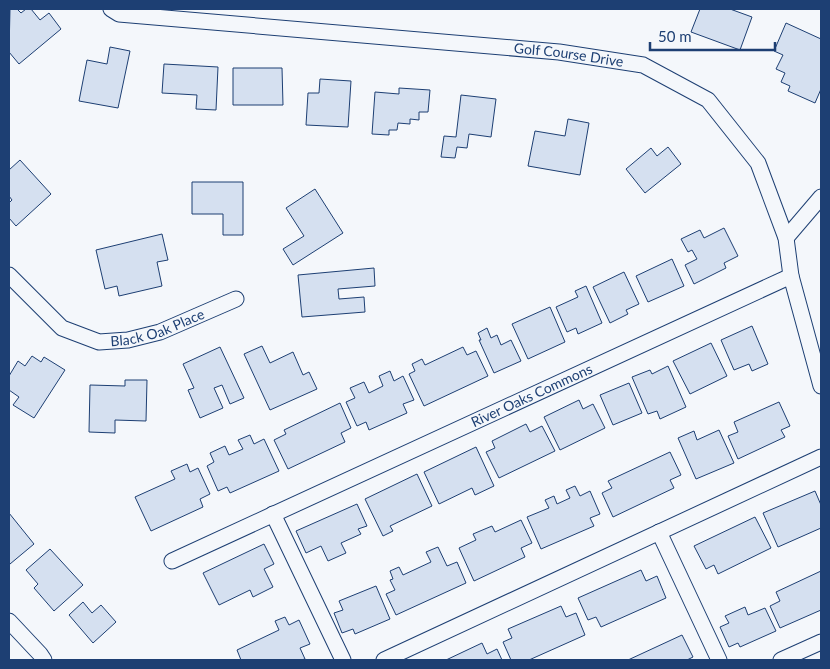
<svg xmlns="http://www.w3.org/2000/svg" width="830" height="669" viewBox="0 0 830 669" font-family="Lato,sans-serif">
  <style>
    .building { fill: #d5e0f0; stroke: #1d3f73 }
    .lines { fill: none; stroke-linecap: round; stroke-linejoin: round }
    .street-casing { stroke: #1d3f73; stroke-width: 17 }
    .street { stroke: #f4f7fb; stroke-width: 15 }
    .labels { text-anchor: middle; stroke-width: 4; stroke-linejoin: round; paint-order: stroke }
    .street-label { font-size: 14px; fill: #1d3f73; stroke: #f4f7fb }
  </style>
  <rect width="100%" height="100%" fill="#f4f7fb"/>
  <g class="building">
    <polygon points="10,9 17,9 21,13 26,9 31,9 40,20 49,13 61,29 19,64 9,52"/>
    <polygon points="700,9 730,9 752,17 740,50 691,32"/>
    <polygon points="786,23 821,39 821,89 815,103 788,91 790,86 781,82 785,73 776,69 783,55 774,51"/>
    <polygon points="110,47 130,51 118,108 79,101 87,60 107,64"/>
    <polygon points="164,64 218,67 216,110 196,109 197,95 162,93"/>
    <polygon points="233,68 282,68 283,105 233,105"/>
    <polygon points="320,79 351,81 348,127 306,125 308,93 319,93"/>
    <polygon points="399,88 430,90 428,112 419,112 419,120 410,119 410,124 398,123 397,130 389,130 389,135 372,134 375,92 399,94"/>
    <polygon points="461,95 496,99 491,137 469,134 467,148 457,147 455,158 441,157 444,136 456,137"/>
    <polygon points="568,119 589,123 580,175 528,166 535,131 565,136"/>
    <polygon points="668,147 681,164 645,193 626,169 651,148 657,156"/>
    <polygon points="20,160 51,194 16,226 9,218 9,203 12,200 9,196 9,170"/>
    <polygon points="192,182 243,182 243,235 223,235 223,214 192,214"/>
    <polygon points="315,189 343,233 293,265 283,249 304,236 286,208"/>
    <polygon points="724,228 738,256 724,263 726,268 694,284 685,265 697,259 692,250 688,252 681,239 700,230 704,238"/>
    <polygon points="162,234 168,260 157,262 162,286 119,296 117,286 105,289 96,250"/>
    <polygon points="672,259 684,286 648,302 636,276"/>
    <polygon points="374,268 375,286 338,289 339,299 364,297 365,312 302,317 298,275"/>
    <polygon points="624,272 639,304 626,310 628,314 610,323 593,287"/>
    <polygon points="586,286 602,323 578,334 576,328 567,332 556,307 578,297 575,291"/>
    <polygon points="550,307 565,342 528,359 512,324"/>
    <polygon points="752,326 768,364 752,371 749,364 734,370 721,340"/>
    <polygon points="487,328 491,338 497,335 501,345 511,340 521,361 494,373 479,340 481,340 478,333"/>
    <polygon points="711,343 727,376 690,394 673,361"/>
    <polygon points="262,346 270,363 293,352 303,375 309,372 317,389 270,410 244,354"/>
    <polygon points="220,347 244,398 230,404 222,385 214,388 223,408 200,418 188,390 194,388 183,364"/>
    <polygon points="463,347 467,355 476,351 488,376 424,406 409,374 415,371 412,364 422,359 425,365"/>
    <polygon points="32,356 41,362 44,357 65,370 34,418 13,405 19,397 9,390 9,376 18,361 25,366"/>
    <polygon points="668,366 686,407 660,419 657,411 648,414 632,377 650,370 652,374"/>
    <polygon points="390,371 394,381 403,376 414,400 403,404 407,413 369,430 366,422 357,426 346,402 355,398 350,388 364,382 369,393 383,386 379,376"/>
    <polygon points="125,380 147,380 146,421 115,420 115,433 89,432 90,385 125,386"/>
    <polygon points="629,383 642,413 613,425 600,395"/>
    <polygon points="579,400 583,409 593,404 605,428 560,450 544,417"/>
    <polygon points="779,402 790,426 781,430 785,437 738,459 728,436 738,432 734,422"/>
    <polygon points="340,403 351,428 341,433 345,442 288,469 274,440 286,434 284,430"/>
    <polygon points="526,424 530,432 542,426 555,451 499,478 486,452 495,448 492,441"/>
    <polygon points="719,430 734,463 696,479 678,438 694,431 697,440"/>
    <polygon points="250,435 254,444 264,439 279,471 230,493 227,487 218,491 207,466 214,462 210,453 225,446 229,455 243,449 238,440"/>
    <polygon points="476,447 494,486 475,495 472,488 439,504 424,472"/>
    <polygon points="670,452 681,475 670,480 674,488 613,517 602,493 612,488 608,481"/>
    <polygon points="187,464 190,472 198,468 210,494 200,499 203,507 151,531 135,497 175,479 171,471"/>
    <polygon points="417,474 432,506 390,526 393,531 383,536 365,499"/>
    <polygon points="575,486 580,496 590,491 600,514 590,518 594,526 541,549 527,517 549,508 545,500 554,496 557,504 570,498 566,490"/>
    <polygon points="815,491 821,505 821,528 778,547 763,513"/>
    <polygon points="357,504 367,526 358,529 361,534 341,543 346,553 328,561 321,546 306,553 296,531"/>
    <polygon points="9,513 34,544 10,564 9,562"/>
    <polygon points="755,517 771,548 718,574 714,565 706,569 694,546"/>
    <polygon points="521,520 532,543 521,548 525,557 474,581 459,548 476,540 473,534 492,526 495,532"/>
    <polygon points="264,544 274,564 264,569 273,587 253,597 250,590 219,605 203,573"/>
    <polygon points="438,547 447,566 457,562 466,583 396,615 386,594 395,590 390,580 393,579 390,571 399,567 403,575 431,562 426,552"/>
    <polygon points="50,549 83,585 54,611 34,588 38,584 26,570"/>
    <polygon points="641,570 646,581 657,576 666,598 601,627 596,617 588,620 578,598"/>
    <polygon points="821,571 821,610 780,628 770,606 780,601 776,592"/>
    <polygon points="376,586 390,619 355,634 353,629 342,633 334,613 343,610 339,601"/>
    <polygon points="83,602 92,613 101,605 116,622 93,643 69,615"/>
    <polygon points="561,606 566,617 576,613 585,635 529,660 511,660 503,642 512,638 508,629"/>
    <polygon points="745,607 748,615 765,608 776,631 740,647 738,643 729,647 720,627 729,623 725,616"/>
    <polygon points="285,617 289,625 299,620 310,644 300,648 305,659 301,660 241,660 237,650 279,630 275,621"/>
    <polygon points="682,635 693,657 687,660 628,660"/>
    <polygon points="482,643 487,654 497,649 502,660 446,660"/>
  </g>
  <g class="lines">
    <g class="street-casing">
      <g id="street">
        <path id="s1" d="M111 9 119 14 559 52 643 65 708 100 758 163 786 238 791 276 821 386"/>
        <polyline points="786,238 821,197"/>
        <path id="s2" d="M9 275 62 328 99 342 128 340 160 332 236 299"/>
        <polyline points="273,514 343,660"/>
        <polyline points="659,532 719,660"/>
        <path id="s3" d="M172 561 791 276"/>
        <polyline points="9,621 40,654 44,660"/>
        <polyline points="384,660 821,457"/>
        <polyline points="781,660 821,642"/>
      </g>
    </g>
    <use href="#street" class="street"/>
  </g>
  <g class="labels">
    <g class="street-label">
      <text dy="5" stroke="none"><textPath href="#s1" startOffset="461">Golf Course Drive</textPath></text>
      <text dy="5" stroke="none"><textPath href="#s2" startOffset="175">Black Oak Place</textPath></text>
      <text dy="5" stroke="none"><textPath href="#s3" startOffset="396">River Oaks Commons</textPath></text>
    </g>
  </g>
  <rect width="830" height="669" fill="none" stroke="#1d3f73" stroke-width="20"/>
  <path d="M650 42v8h125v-8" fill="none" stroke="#1d3f73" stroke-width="2.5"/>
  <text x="658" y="42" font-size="15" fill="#1d3f73" stroke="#f4f7fb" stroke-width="4" paint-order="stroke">50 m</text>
</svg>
